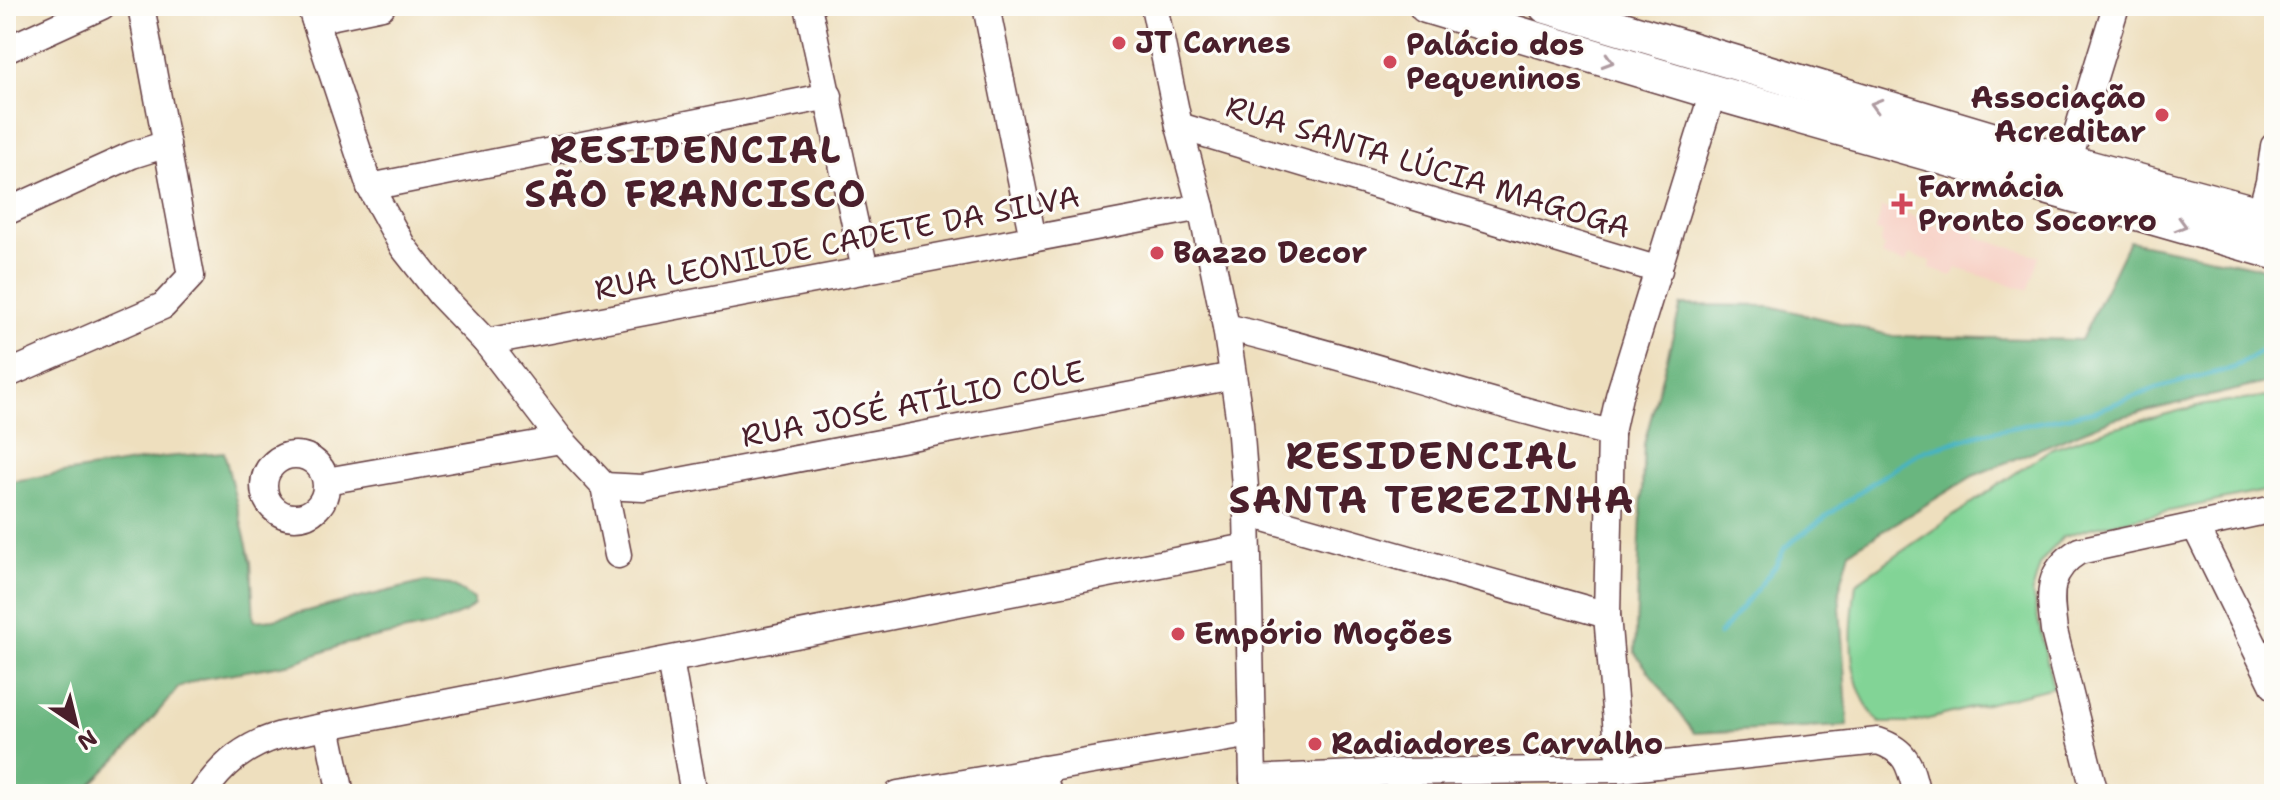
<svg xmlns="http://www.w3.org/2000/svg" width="2280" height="800" viewBox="0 0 2280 800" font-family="'Shantell Sans',sans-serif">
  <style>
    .built { fill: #f7d1c6 }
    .green { fill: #82d496; stroke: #667a60; stroke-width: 2 }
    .forest { fill: #69b67f; stroke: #5a6a55; stroke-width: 2 }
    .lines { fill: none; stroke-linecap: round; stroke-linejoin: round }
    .stream { stroke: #46b4c1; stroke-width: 5 }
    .minor-casing { stroke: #633c41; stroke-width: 29 }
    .major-casing { stroke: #633c41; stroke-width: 37 }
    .minor { stroke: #fff; stroke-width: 26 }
    .major { stroke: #fff; stroke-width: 34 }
    .oneway { stroke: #ae9aa0 }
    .poi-dot { fill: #d1495b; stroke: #fdfcf7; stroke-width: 3 }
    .labels { text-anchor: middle; stroke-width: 6; stroke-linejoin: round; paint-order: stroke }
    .poi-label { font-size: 30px; font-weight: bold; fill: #4a1f2b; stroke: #fdfcf7; text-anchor: start }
    .street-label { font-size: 30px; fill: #4a1f2b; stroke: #fdfcf7 }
    .district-label { font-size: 38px; font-weight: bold; letter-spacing: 2px; fill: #4a1f2b; stroke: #fdfcf7 }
  </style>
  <rect width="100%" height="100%" fill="#fdfcf7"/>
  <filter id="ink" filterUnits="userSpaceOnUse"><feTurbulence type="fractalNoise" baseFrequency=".0125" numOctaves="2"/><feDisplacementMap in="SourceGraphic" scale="16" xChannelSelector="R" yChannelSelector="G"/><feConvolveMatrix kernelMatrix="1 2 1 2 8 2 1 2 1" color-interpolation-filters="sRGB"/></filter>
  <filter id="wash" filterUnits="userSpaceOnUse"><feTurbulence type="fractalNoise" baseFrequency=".006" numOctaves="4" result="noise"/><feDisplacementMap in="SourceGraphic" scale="32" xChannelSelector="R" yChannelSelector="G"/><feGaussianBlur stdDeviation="1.8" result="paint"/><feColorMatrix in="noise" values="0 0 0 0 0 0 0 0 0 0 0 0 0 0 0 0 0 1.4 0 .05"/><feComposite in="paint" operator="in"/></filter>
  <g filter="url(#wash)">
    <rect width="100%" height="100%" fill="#eedfbe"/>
    <polygon class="built" points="1882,207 1954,230 1957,222 1977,227 1975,236 2039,256 2028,290 1956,268 1952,276 1930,269 1931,261 1909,254 1906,263 1881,255 1884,246 1880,245 1883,232 1876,231"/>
    <path class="green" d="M2274 396V489L2090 528 2062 537 2041 562 2032 593 2053 687 1913 723H1880C1844 685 1850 632 1856 583L2052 448 2109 429 2198 406Z"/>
    <g class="forest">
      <polygon points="2129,241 2274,270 2274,381 2112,419 1973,476 1850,551 1839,591 1848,726 1694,733 1635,653 1644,444 1681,305 1770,306 1893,336 2081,340"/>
      <polygon points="224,452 251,562 254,621 274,619 425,582 451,585 474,599 474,605 466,612 435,625 342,645 293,663 200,679 178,688 128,748 81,794 6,794 6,482 165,457"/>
    </g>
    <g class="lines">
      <polyline class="stream" points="1719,635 1775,567 1785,547 1872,483 1920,452 1984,433 2095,411 2157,388 2233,368 2274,344"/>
    </g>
  </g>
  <g filter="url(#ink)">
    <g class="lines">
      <g class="minor-casing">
        <g id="minor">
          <polyline points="310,6 370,187 403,247 440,294 486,342 561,440 604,486 618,555"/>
          <polyline points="808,6 865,270"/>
          <polyline points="986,6 1033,239"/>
          <polyline points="1154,6 1179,126 1201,207 1226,327 1240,423 1247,513 1253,779 1257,794"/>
          <polyline points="315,20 382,6"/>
          <polyline points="6,50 102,6"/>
          <polyline points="1179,126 1659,270"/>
          <polyline points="2068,162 2116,6"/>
          <polyline points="370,187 829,96"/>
          <polyline points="6,212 132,155 167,144"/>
          <polyline points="2260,214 2269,182 2274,146"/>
          <path d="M1226 327C1355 358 1481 402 1611 433"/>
          <polyline points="486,342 1201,207"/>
          <polyline points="6,375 163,306 191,276 141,6"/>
          <circle cx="295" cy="486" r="31"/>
          <polyline points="326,481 561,440"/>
          <polyline points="604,486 643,488 1233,376"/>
          <polyline points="1247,513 1607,615"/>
          <polyline points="2195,526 2274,686"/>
          <polyline points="670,660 694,794"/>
          <polyline points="327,726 341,794"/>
          <polyline points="1042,769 1048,794"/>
          <polyline points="1620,769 1607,615 1611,433 1619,396 1713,92"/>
          <path d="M1253 779 1398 772 1620 769 1878 741C1908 751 1910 766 1917 794"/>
          <path d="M202 794C223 764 245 745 281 735L1247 547"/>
          <polyline points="898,794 1252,734"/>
          <path d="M2095 794 2054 631C2050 596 2045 572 2079 551L2274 509"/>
        </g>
      </g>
      <g class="major-casing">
        <g id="major">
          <polyline points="1426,6 1713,92 2274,252"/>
          <polyline points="1546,6 2068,162 2274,218"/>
        </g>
      </g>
      <use href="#minor" class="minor"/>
      <use href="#major" class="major"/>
    </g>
    <defs><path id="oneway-chevron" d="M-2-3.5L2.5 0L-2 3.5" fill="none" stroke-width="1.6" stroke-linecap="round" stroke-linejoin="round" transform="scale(2)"/></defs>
    <g class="oneway">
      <use href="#oneway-chevron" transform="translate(1608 61) rotate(17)"/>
      <use href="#oneway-chevron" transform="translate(1876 105) rotate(-164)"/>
      <use href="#oneway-chevron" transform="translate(2181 225) rotate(16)"/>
    </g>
  </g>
  <g class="poi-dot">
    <circle cx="1119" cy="43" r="8"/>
    <circle cx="1390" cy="62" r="8"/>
    <circle cx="2162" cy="115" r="8"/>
    <path d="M1898 192h8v8h8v8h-8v8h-8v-8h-8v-8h8z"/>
    <circle cx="1157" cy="253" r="8"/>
    <circle cx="1178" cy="634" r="8"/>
    <circle cx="1315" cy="744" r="8"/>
  </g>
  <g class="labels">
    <g class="poi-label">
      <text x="1135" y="53">JT Carnes</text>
      <text x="1406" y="55">Palácio dos<tspan x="1406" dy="34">Pequeninos</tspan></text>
      <text x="2146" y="108" text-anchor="end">Associação<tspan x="2146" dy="34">Acreditar</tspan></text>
      <text x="1918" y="197">Farmácia<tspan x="1918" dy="34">Pronto Socorro</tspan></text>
      <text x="1173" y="263">Bazzo Decor</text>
      <text x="1194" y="644">Empório Moções</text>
      <text x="1331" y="754">Radiadores Carvalho</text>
    </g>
    <g class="street-label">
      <text transform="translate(1428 167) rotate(17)" y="10">RUA SANTA LÚCIA MAGOGA</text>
      <text transform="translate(837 243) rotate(-11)" y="10">RUA LEONILDE CADETE DA SILVA</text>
      <text transform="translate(913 404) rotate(-11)" y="10">RUA JOSÉ ATÍLIO COLE</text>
    </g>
    <g class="district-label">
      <text x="696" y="163">RESIDENCIAL<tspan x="696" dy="44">SÃO FRANCISCO</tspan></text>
      <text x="1432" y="469">RESIDENCIAL<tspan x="1432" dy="44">SANTA TEREZINHA</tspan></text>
    </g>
  </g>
  <rect width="2280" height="800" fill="none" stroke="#fdfcf7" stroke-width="32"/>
  <g transform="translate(76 724) rotate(145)" stroke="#fdfcf7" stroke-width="6" paint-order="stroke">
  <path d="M0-6L14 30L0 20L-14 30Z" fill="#4a1f2b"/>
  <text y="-12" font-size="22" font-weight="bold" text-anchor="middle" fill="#4a1f2b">N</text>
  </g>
</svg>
